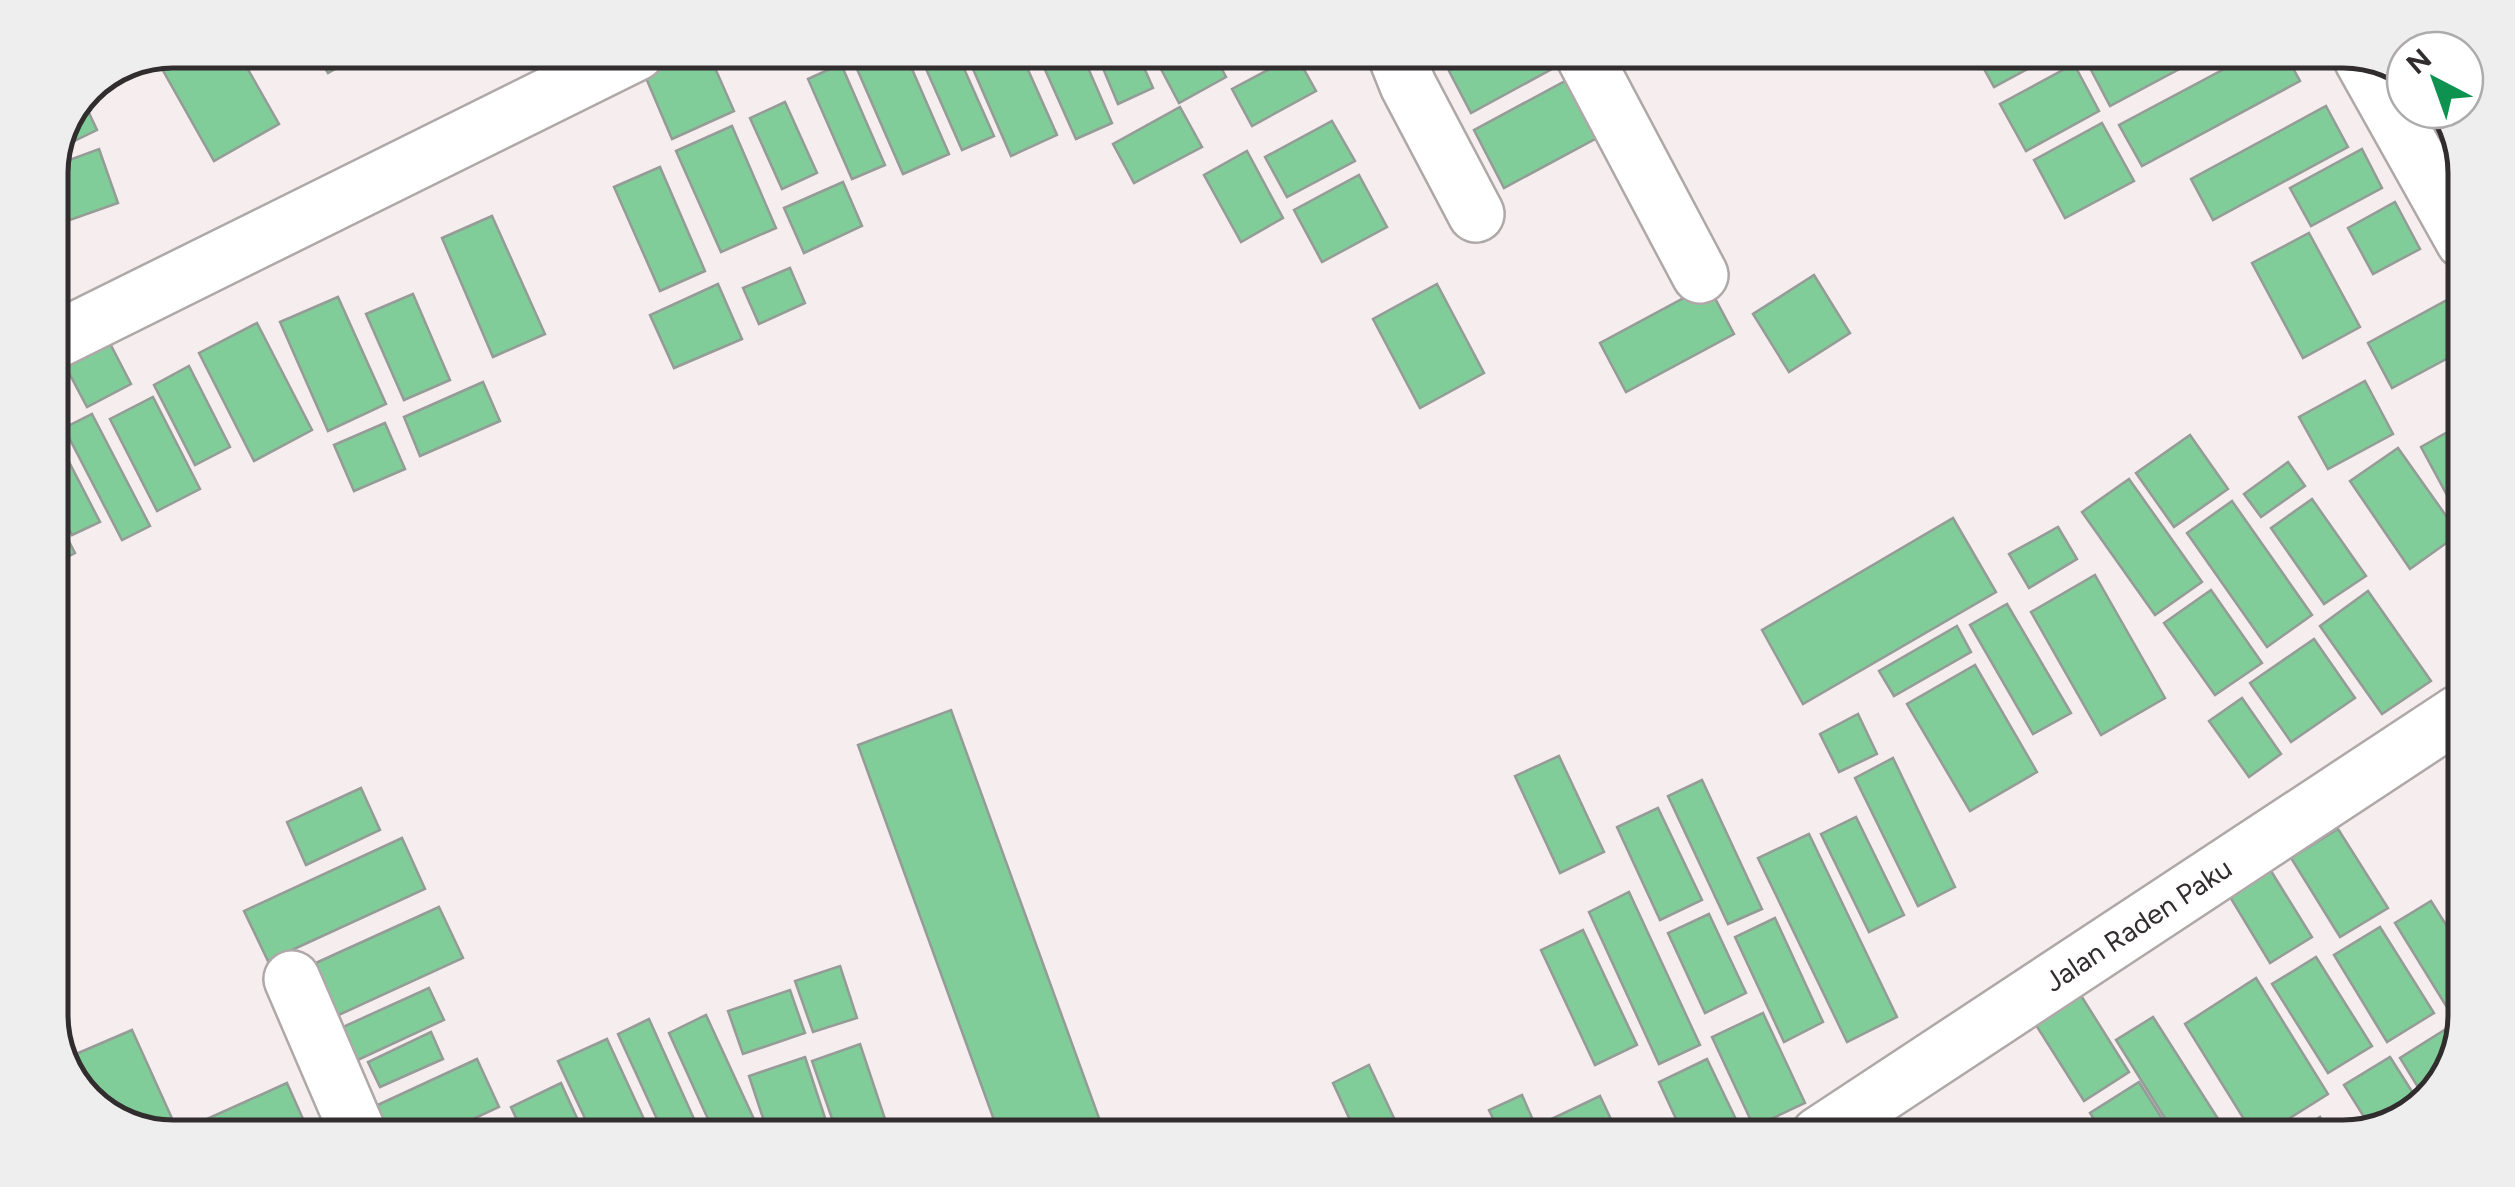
<svg xmlns="http://www.w3.org/2000/svg" width="2515" height="1187" viewBox="0 0 2515 1187" font-family="Figtree,sans-serif">
  <style>
    .building { fill: #80cd99; stroke: #959b97; stroke-width: 2.5 }
    .lines { fill: none; stroke-linecap: round; stroke-linejoin: round }
    .minor-casing { stroke: #afa8a8; stroke-width: 60 }
    .minor { stroke: #fff; stroke-width: 55 }
    .labels { text-anchor: middle; stroke-width: 8; stroke-linejoin: round; paint-order: stroke }
    .street-label { font-size: 28px; fill: #312d2e; stroke: #fff }
    .rim { fill: none; stroke: #312d2e; stroke-width: 5 }
  </style>
  <rect width="100%" height="100%" fill="#f6edee"/>
  <g class="building">
    <polygon points="191,50 237,50 279,124 214,161 161,67"/>
    <polygon points="315,51 366,51 328,73"/>
    <polygon points="686,52 708,52 734,111 672,139 643,71"/>
    <polygon points="850,53 905,53 949,154 903,174"/>
    <polygon points="919,53 957,53 994,136 962,150"/>
    <polygon points="966,53 1021,54 1057,135 1011,156"/>
    <polygon points="1038,54 1082,54 1112,123 1076,139"/>
    <polygon points="1097,54 1138,54 1153,88 1118,104"/>
    <polygon points="1153,54 1214,54 1226,77 1179,103"/>
    <polygon points="1296,55 1316,91 1252,126 1232,89"/>
    <polygon points="1477,56 1576,56 1471,113 1449,71"/>
    <polygon points="1978,58 2048,58 1994,87"/>
    <polygon points="2107,58 2181,59 2185,66 2110,106 2090,68"/>
    <polygon points="2243,59 2288,59 2300,81 2142,166 2119,125"/>
    <polygon points="841,64 885,165 852,179 808,79"/>
    <polygon points="2074,64 2099,111 2026,151 2000,104"/>
    <polygon points="1580,73 1610,131 1504,188 1474,130"/>
    <polygon points="81,96 97,130 58,149"/>
    <polygon points="785,102 817,173 782,189 750,118"/>
    <polygon points="2326,106 2348,147 2213,220 2191,179"/>
    <polygon points="1180,107 1202,147 1134,183 1113,144"/>
    <polygon points="2423,110 2446,110 2457,143 2444,150"/>
    <polygon points="1332,121 1355,161 1287,197 1265,157"/>
    <polygon points="2102,123 2134,181 2065,218 2034,160"/>
    <polygon points="732,126 776,228 721,252 676,151"/>
    <polygon points="2459,148 2465,165 2465,188 2439,159"/>
    <polygon points="99,149 118,203 50,227 50,167"/>
    <polygon points="2362,149 2382,188 2311,226 2290,188"/>
    <polygon points="1247,151 1283,218 1241,242 1204,175"/>
    <polygon points="660,167 705,271 660,291 614,187"/>
    <polygon points="1359,175 1387,227 1322,262 1294,210"/>
    <polygon points="843,182 862,226 804,253 784,208"/>
    <polygon points="2395,202 2420,249 2373,274 2348,228"/>
    <polygon points="492,216 545,334 493,357 442,238"/>
    <polygon points="2309,233 2360,327 2303,358 2252,263"/>
    <polygon points="790,268 805,303 759,324 743,288"/>
    <polygon points="1814,275 1850,333 1789,372 1753,314"/>
    <polygon points="718,284 742,339 674,368 650,315"/>
    <polygon points="1437,284 1484,373 1420,408 1373,319"/>
    <polygon points="1708,285 1734,334 1626,392 1600,343"/>
    <polygon points="413,294 450,380 404,400 366,314"/>
    <polygon points="2458,294 2463,303 2463,350 2392,388 2368,343"/>
    <polygon points="338,297 386,404 328,431 280,322"/>
    <polygon points="257,323 312,430 254,461 199,353"/>
    <polygon points="103,330 131,384 87,407 59,354"/>
    <polygon points="189,366 230,447 195,465 154,385"/>
    <polygon points="2365,381 2393,434 2328,469 2299,417"/>
    <polygon points="483,382 500,421 420,456 404,417"/>
    <polygon points="153,397 200,489 157,511 110,419"/>
    <polygon points="92,414 150,526 122,540 64,428"/>
    <polygon points="385,423 405,469 354,491 334,445"/>
    <polygon points="2462,424 2461,489 2448,497 2421,447"/>
    <polygon points="50,425 100,522 72,535 50,493"/>
    <polygon points="2190,435 2228,489 2174,527 2136,473"/>
    <polygon points="2398,448 2459,534 2410,569 2350,481"/>
    <polygon points="2288,462 2305,486 2261,517 2244,494"/>
    <polygon points="2129,479 2202,582 2155,615 2082,512"/>
    <polygon points="2312,499 2366,576 2324,604 2271,528"/>
    <polygon points="2232,501 2312,615 2267,647 2187,533"/>
    <polygon points="50,505 75,553 50,566"/>
    <polygon points="1953,518 1996,592 1803,704 1762,630"/>
    <polygon points="2058,527 2077,559 2029,588 2009,554"/>
    <polygon points="2095,575 2165,698 2101,735 2031,612"/>
    <polygon points="2211,590 2262,663 2215,695 2164,623"/>
    <polygon points="2368,591 2431,681 2382,714 2320,626"/>
    <polygon points="2007,604 2071,713 2033,734 1970,625"/>
    <polygon points="1957,626 1971,652 1894,696 1879,671"/>
    <polygon points="2314,639 2355,698 2291,742 2250,683"/>
    <polygon points="1975,665 2037,772 1970,811 1907,704"/>
    <polygon points="2242,698 2281,754 2249,777 2209,721"/>
    <polygon points="951,710 1104,1132 998,1131 858,745"/>
    <polygon points="1858,714 1877,754 1839,772 1820,734"/>
    <polygon points="1559,756 1604,852 1560,873 1515,776"/>
    <polygon points="1893,758 1955,887 1918,906 1855,778"/>
    <polygon points="1702,780 1762,909 1728,924 1668,796"/>
    <polygon points="361,788 380,830 306,865 287,822"/>
    <polygon points="1658,808 1702,900 1660,920 1617,827"/>
    <polygon points="1856,817 1904,915 1869,932 1821,834"/>
    <polygon points="2338,829 2388,908 2340,937 2291,858"/>
    <polygon points="1809,834 1897,1017 1847,1042 1758,858"/>
    <polygon points="402,838 425,889 268,961 244,911"/>
    <polygon points="2271,871 2312,937 2270,963 2230,897"/>
    <polygon points="1629,892 1700,1045 1659,1064 1589,912"/>
    <polygon points="2431,901 2457,942 2456,1022 2395,923"/>
    <polygon points="439,907 463,958 330,1019 307,967"/>
    <polygon points="1709,914 1746,993 1705,1013 1668,933"/>
    <polygon points="1775,918 1823,1022 1784,1042 1735,937"/>
    <polygon points="2380,927 2434,1013 2387,1042 2334,955"/>
    <polygon points="1583,930 1637,1045 1595,1065 1541,950"/>
    <polygon points="2316,957 2372,1046 2328,1073 2272,984"/>
    <polygon points="840,966 857,1018 813,1032 795,981"/>
    <polygon points="2256,978 2328,1094 2260,1137 2255,1137 2185,1024"/>
    <polygon points="429,988 444,1020 349,1064 334,1031"/>
    <polygon points="790,990 805,1033 743,1054 728,1011"/>
    <polygon points="2080,994 2129,1072 2084,1101 2034,1022"/>
    <polygon points="1763,1013 1805,1103 1754,1127 1712,1037"/>
    <polygon points="706,1015 759,1130 713,1130 669,1033"/>
    <polygon points="2153,1017 2229,1136 2176,1136 2116,1040"/>
    <polygon points="649,1019 699,1130 662,1130 618,1034"/>
    <polygon points="2446,1029 2456,1044 2455,1062 2424,1097 2400,1058"/>
    <polygon points="132,1030 175,1125 170,1128 125,1127 100,1106 76,1054"/>
    <polygon points="431,1032 443,1059 380,1087 368,1062"/>
    <polygon points="607,1039 649,1130 590,1129 558,1061"/>
    <polygon points="860,1044 889,1131 836,1130 812,1061"/>
    <polygon points="805,1057 829,1130 767,1130 749,1076"/>
    <polygon points="2390,1057 2420,1104 2415,1111 2401,1119 2371,1128 2344,1085"/>
    <polygon points="477,1059 499,1107 452,1129 377,1129 369,1109"/>
    <polygon points="1707,1059 1743,1134 1683,1134 1659,1082"/>
    <polygon points="1369,1065 1401,1133 1356,1133 1333,1083"/>
    <polygon points="2139,1082 2173,1136 2104,1136 2090,1113"/>
    <polygon points="287,1083 307,1128 187,1128"/>
    <polygon points="561,1083 582,1129 521,1129 511,1107"/>
    <polygon points="1522,1095 1539,1134 1500,1133 1489,1110"/>
    <polygon points="1600,1096 1618,1134 1556,1134 1549,1120"/>
    <polygon points="2320,1117 2332,1137 2288,1137"/>
  </g>
  <g class="lines">
    <g class="minor-casing">
      <g id="minor">
        <polyline points="1396,55 1408,85 1476,214"/>
        <polyline points="1584,56 1700,275"/>
        <polyline points="2362,59 2464,241"/>
        <polyline points="50,343 637,52"/>
        <polyline points="292,979 356,1128"/>
        <path id="s1" d="M1819 1135 2459 713"/>
      </g>
    </g>
    <use href="#minor" class="minor"/>
  </g>
  <g class="labels">
    <g class="street-label">
      <text dy="10" stroke="none"><textPath href="#s1" startOffset="382">Jalan Raden Paku</textPath></text>
    </g>
  </g>
  <path d="M0 0H2515V1187H0ZM173 68H2343A105 105 0 0 1 2448 173V1015A105 105 0 0 1 2343 1120H173A105 105 0 0 1 68 1015V173A105 105 0 0 1 173 68Z" fill="#efeeee" fill-rule="evenodd"/>
  <path class="rim" d="M173 68H2343A105 105 0 0 1 2448 173V1015A105 105 0 0 1 2343 1120H173A105 105 0 0 1 68 1015V173A105 105 0 0 1 173 68Z"/>
  <g transform="translate(2435 80) rotate(319)"><circle r="48" fill="#ffffff" stroke="#adabab" stroke-width="2.5"/>
  <path d="M0-8L18 38L0 25L-18 38Z" fill="#0e9250"/>
  <text y="-15" font-size="28" font-weight="bold" text-anchor="middle" fill="#312d2e">N</text>
  </g>
</svg>
